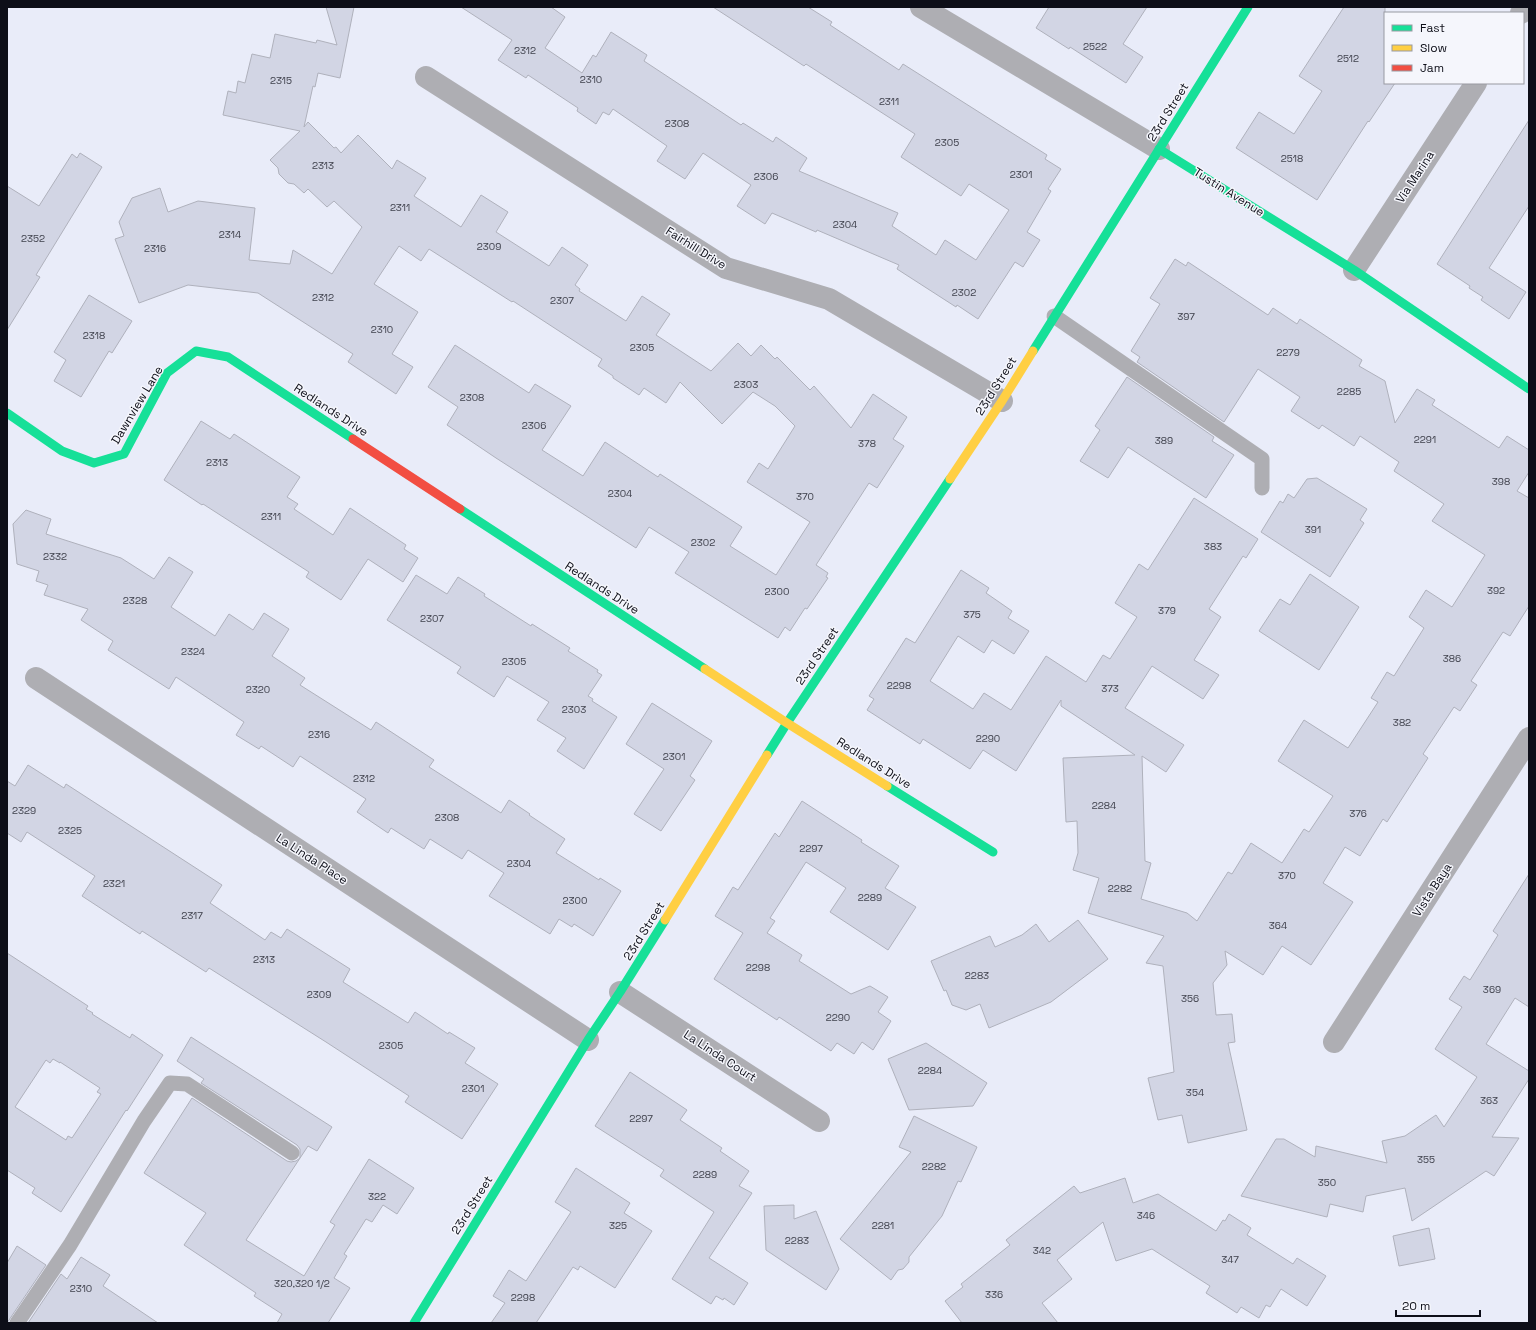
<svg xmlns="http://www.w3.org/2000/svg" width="1536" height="1330" viewBox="0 0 1536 1330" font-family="'Space Grotesk',sans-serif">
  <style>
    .building { fill: #d2d5e4; stroke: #afb1bc; fill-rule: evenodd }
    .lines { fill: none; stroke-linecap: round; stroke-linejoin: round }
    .lane { stroke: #aeaeb3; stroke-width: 15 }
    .street { stroke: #aeaeb3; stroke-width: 22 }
    .fast { stroke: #16e098; stroke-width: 9 }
    .slow { stroke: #ffcf43; stroke-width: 9 }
    .jam { stroke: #f24e42; stroke-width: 9 }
    .labels { text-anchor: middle; stroke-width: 3; stroke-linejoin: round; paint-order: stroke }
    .number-label { font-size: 10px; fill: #3f414c }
    .street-label { font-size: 12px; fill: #0d0e18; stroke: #f5f6fc }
  </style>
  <rect width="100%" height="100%" fill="#e9ecf9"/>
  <g class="building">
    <polygon points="326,7 354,7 340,78 318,73 315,87 313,86 304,127 308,122 334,148 336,147 341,153 358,135 392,169 397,160 426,178 414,196 461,227 481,195 508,212 496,232 549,266 562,247 588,265 575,285 580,289 579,291 626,321 642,296 670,314 656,335 711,371 738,343 751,356 761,345 775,359 777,357 810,390 814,386 851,428 873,394 907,417 893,439 904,446 877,488 869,483 816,565 828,573 826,577 828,578 807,609 805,608 790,631 785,627 778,638 675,573 689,552 649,527 636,548 496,458 447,425 458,407 428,387 455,345 529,393 535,384 571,406 542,450 583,476 605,442 658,477 660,474 742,527 730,546 776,575 810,522 747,482 759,463 768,469 795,426 775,406 753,392 722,424 680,382 666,403 644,388 639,395 613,378 613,376 598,366 602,359 513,301 512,302 429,249 421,261 399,246 374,284 418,312 392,354 413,367 396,394 348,362 353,354 258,293 188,285 139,303 115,239 124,236 119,222 132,198 160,188 168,212 198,201 255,208 249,260 290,264 293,250 332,274 362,227 334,201 327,207 308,189 304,193 294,184 288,183 279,174 278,168 270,160 300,131 223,115 228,91 236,93 238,81 245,83 252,54 270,58 275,34 316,43 317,40 337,45"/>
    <polygon points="461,7 551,7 565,17 545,48 582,73 593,55 596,57 611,32 647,55 644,61 741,125 743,123 773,142 776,137 807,158 799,171 898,213 892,226 936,255 945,240 976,260 1009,210 969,184 961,196 901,157 915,134 806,64 804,66 713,7 808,7 832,22 830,25 899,70 903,64 1012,133 1047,155 1045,159 1061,169 1048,189 1051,191 1027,232 1040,240 1023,267 1015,262 978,319 957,305 956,307 897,269 899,265 817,230 816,232 772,213 765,224 737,206 751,185 703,153 685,179 657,161 667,146 613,109 609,115 603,112 596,124 577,111 578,108 528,75 526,78 498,60 512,40"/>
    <polygon points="1049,7 1147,7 1123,44 1143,57 1126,83 1070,47 1069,49 1036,28"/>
    <polygon points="1344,7 1385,7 1385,83 1395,83 1369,122 1368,121 1317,200 1236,148 1259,112 1294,134 1322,91 1299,76"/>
    <polygon points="1529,120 1529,206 1489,268 1526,292 1509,319 1481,300 1483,297 1469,288 1470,286 1437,264"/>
    <polygon points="80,153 102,167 36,275 40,277 7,330 7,186 39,206 72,154 77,158"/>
    <polygon points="1175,259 1186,266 1188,262 1268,315 1273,308 1297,324 1300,319 1362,360 1359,366 1385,381 1395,423 1417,389 1435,400 1432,405 1499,448 1507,436 1529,450 1529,472 1517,491 1529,498 1529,606 1510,636 1503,632 1471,681 1477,685 1460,711 1454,707 1423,754 1428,758 1387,822 1383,819 1360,856 1345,847 1323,883 1353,902 1311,965 1282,946 1263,975 1225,951 1227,965 1213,983 1216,1015 1232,1014 1235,1042 1228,1043 1247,1130 1188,1143 1182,1115 1158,1120 1148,1078 1174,1072 1163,966 1146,963 1164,936 1088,913 1099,878 1073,870 1078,853 1077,821 1066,822 1063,758 1135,755 1061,706 1061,700 1016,771 983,750 970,769 923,739 920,744 867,710 874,699 869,696 906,638 915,643 961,570 989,588 986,593 1012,611 1008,618 1029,631 1014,654 992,640 984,653 958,636 930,681 973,709 984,693 1011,710 1046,656 1086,682 1103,655 1110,659 1137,617 1115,603 1139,564 1148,570 1194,498 1258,539 1246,558 1243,556 1209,609 1221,617 1194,660 1219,675 1203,699 1152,666 1125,708 1184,745 1166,772 1142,756 1145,861 1151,863 1141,899 1187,913 1197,921 1228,872 1232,874 1251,843 1282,863 1304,829 1309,832 1333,796 1278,761 1304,720 1348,748 1378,702 1371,698 1387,672 1394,676 1424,628 1409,617 1426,590 1452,607 1485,555 1432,521 1444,504 1394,471 1399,462 1360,436 1354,446 1322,425 1319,429 1291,411 1300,397 1258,369 1224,422 1137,362 1140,357 1131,351 1160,304 1150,298"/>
    <polygon points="89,295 132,321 112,353 109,351 81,397 54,381 66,360 54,352"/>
    <polygon points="1127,377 1214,437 1212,441 1234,455 1206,498 1128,447 1108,478 1080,461 1100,430 1095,426"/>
    <polygon points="201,421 230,439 234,434 300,477 287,497 298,504 294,509 333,535 350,508 406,545 404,549 418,558 403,582 368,559 341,600 306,577 309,572 203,504 202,505 164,480"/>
    <polygon points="1317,478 1367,509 1360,520 1364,523 1330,577 1261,532 1280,501 1283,503 1288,494 1294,498 1307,479"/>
    <polygon points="26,510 51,519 46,534 121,558 154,579 169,557 193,572 171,607 215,636 229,614 253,630 264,613 289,629 272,656 305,678 300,685 371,730 376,722 434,760 429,767 501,813 509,800 530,814 529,815 565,839 556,853 599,880 600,878 621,891 593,936 574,924 572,927 559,919 550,934 489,896 504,873 468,850 462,859 430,839 424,849 391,828 388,833 357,812 366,799 300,756 293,767 261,746 259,749 236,735 244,722 176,677 169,689 108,650 113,641 81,620 88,609 44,595 48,585 36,581 39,571 17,564 13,524"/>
    <polygon points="1310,574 1359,607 1319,670 1259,631 1280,599 1290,605"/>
    <polygon points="416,575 447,594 458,577 485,594 484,596 531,626 532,624 570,648 568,651 598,670 597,672 602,675 588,696 593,699 592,701 617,717 584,769 557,751 566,738 537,720 549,702 507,676 494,697 457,673 461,667 387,620"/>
    <polygon points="652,703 712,741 690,776 695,780 661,831 634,814 664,769 626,744"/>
    <polygon points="28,765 64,788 66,784 222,885 210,903 265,940 271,932 281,938 287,929 350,969 343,982 408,1023 415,1012 448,1034 449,1032 475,1048 465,1063 498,1084 462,1139 405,1102 409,1096 326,1042 209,968 206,972 142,931 140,934 82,896 95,876 27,832 21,842 7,833 7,781 15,786"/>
    <polygon points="802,801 862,840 861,842 899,866 885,888 916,907 888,950 830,912 846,888 806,862 770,918 775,921 767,933 802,955 799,961 851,994 870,986 888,997 878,1012 891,1021 873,1050 862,1042 854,1054 837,1043 831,1051 779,1017 777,1020 714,979 743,933 715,916 733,887 738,890 775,833 779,837"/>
    <polygon points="1529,874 1529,1007 1515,998 1486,1044 1529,1071 1529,1079 1492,1137 1519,1138 1494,1176 1486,1171 1412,1221 1405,1188 1366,1196 1363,1212 1330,1204 1327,1217 1241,1196 1276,1139 1284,1139 1315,1157 1316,1146 1387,1163 1382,1141 1405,1136 1436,1115 1444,1127 1477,1077 1435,1049 1462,1007 1449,999 1464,976 1470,980 1498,935 1493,931"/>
    <polygon points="1078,920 1108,959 1051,1002 989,1028 980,1004 966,1010 952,1005 946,990 944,991 931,961 990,936 995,947 1022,935 1036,924 1049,942"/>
    <path d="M7 953 88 1006 86 1009 93 1013 92 1014 130 1038 132 1034 163 1055 127 1111 126 1110 61 1212 32 1193 35 1188 7 1170ZM53 1059 60 1063V1062L100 1088 97 1092 101 1094 72 1138 68 1136 66 1140 15 1107 46 1060 50 1063Z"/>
    <polygon points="191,1037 332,1127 317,1151 308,1146 246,1240 304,1276 335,1225 330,1222 369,1159 414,1188 397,1214 383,1205 372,1222 366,1219 344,1254 347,1256 334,1278 350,1288 328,1323 277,1323 282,1314 254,1296 256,1293 184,1245 206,1213 144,1173 192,1098 287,1161 291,1162 296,1161 300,1158 300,1149 297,1145 201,1083 204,1079 177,1061"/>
    <polygon points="926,1043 987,1083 973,1106 909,1110 888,1059"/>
    <polygon points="630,1072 687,1110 680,1120 722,1148 720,1151 749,1171 739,1186 752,1193 709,1258 748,1283 734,1305 724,1298 723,1300 716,1296 711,1304 672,1279 714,1212 660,1176 664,1170 595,1126"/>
    <polygon points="914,1116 977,1147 961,1182 958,1181 942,1216 909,1257 909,1262 903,1269 898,1270 891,1280 840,1239 911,1152 899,1147"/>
    <polygon points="576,1168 630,1203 624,1213 652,1231 615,1288 580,1266 578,1270 573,1267 536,1323 491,1323 505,1303 493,1296 509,1270 526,1281 571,1212 555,1202"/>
    <polygon points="1125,1178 1133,1203 1158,1194 1216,1231 1223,1220 1225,1221 1229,1214 1251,1228 1247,1235 1293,1264 1297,1258 1326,1276 1307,1306 1281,1289 1270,1307 1266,1305 1259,1318 1241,1307 1237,1313 1206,1293 1210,1286 1152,1249 1116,1261 1103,1222 1057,1260 1072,1279 1042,1303 1058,1323 962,1323 945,1301 963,1287 961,1284 1010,1245 1006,1240 1074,1186 1080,1193"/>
    <polygon points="794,1205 794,1219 816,1211 839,1269 826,1290 766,1250 764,1206"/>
    <polygon points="1429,1228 1435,1259 1399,1266 1393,1236"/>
    <polygon points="17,1246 46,1265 7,1323 7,1263"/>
    <polygon points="81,1257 110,1275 103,1286 158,1323 28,1323 61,1274 67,1279"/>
  </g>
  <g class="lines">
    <g class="lane">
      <polyline points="1054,316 1262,459 1262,488"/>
      <polyline points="17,1323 70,1245 144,1121 170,1083 187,1084 292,1153"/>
    </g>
    <g class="street">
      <polyline points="921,7 1159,149"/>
      <polyline points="1521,13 1525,7"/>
      <polyline points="426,77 726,268 829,299 1002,401"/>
      <polyline points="1354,270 1476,83"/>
      <polyline points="36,678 588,1040"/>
      <polyline points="620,992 819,1121"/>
      <polyline points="1334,1042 1529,738"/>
    </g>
    <g class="fast">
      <polyline points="1159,149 1354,270 1529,389"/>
      <polyline points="1033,351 1248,7"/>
      <polyline points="7,413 62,451 94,463 124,454 167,373 196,351 228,357 353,439"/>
      <polyline points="460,509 705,669"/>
      <polyline points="767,755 787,723 950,479"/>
      <polyline points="887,786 993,852"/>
      <polyline points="414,1323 588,1040 620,992 665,920"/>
    </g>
    <g class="slow">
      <polyline points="950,479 1002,401 1033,351"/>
      <polyline points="705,669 787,723 887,786"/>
      <polyline points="665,920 767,755"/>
    </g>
    <polyline class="jam" points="353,439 460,509"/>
  </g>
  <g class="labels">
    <g class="number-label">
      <text x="1095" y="50">2522</text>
      <text x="525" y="54">2312</text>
      <text x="1348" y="62">2512</text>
      <text x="591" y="83">2310</text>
      <text x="281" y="84">2315</text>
      <text x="889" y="105">2311</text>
      <text x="677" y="127">2308</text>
      <text x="947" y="146">2305</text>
      <text x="1292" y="162">2518</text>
      <text x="323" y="169">2313</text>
      <text x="1021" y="178">2301</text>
      <text x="766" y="180">2306</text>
      <text x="400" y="211">2311</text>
      <text x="845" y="228">2304</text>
      <text x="230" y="238">2314</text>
      <text x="33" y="242">2352</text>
      <text x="489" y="250">2309</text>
      <text x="155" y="252">2316</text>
      <text x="964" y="296">2302</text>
      <text x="323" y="301">2312</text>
      <text x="562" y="304">2307</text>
      <text x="1186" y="320">397</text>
      <text x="382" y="333">2310</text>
      <text x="94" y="339">2318</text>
      <text x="642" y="351">2305</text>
      <text x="1288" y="356">2279</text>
      <text x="746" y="388">2303</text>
      <text x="1349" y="395">2285</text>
      <text x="472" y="401">2308</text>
      <text x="534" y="429">2306</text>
      <text x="1425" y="443">2291</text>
      <text x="1164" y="444">389</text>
      <text x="867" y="447">378</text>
      <text x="217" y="466">2313</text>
      <text x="1501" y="485">398</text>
      <text x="620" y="497">2304</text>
      <text x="805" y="500">370</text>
      <text x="271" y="520">2311</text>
      <text x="1313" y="533">391</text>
      <text x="703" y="546">2302</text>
      <text x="1213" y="550">383</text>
      <text x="55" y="560">2332</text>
      <text x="1496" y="594">392</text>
      <text x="777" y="595">2300</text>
      <text x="135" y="604">2328</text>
      <text x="1167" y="614">379</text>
      <text x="972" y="618">375</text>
      <text x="432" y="622">2307</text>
      <text x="193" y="655">2324</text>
      <text x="1452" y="662">386</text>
      <text x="514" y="665">2305</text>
      <text x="899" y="689">2298</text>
      <text x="1110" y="692">373</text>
      <text x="258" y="693">2320</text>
      <text x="574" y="713">2303</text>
      <text x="1402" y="726">382</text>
      <text x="319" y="738">2316</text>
      <text x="988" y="742">2290</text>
      <text x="674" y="760">2301</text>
      <text x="364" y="782">2312</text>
      <text x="1104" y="809">2284</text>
      <text x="24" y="814">2329</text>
      <text x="1358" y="817">376</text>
      <text x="447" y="821">2308</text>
      <text x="70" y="834">2325</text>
      <text x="811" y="852">2297</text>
      <text x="519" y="867">2304</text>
      <text x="1287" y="879">370</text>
      <text x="114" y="887">2321</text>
      <text x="1120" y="892">2282</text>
      <text x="870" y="901">2289</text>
      <text x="575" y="904">2300</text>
      <text x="192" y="919">2317</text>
      <text x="1278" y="929">364</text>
      <text x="264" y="963">2313</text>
      <text x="758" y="971">2298</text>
      <text x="977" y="979">2283</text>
      <text x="1492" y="993">369</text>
      <text x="319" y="998">2309</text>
      <text x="1190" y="1002">356</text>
      <text x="838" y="1021">2290</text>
      <text x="391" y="1049">2305</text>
      <text x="930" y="1074">2284</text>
      <text x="473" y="1092">2301</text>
      <text x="1195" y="1096">354</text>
      <text x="1489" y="1104">363</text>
      <text x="641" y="1122">2297</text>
      <text x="1426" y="1163">355</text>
      <text x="934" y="1170">2282</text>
      <text x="705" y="1178">2289</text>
      <text x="1327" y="1186">350</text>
      <text x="377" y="1200">322</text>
      <text x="1146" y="1219">346</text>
      <text x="618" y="1229">325</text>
      <text x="883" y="1229">2281</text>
      <text x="797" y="1244">2283</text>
      <text x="1042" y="1254">342</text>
      <text x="1230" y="1263">347</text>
      <text x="302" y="1287">320,320 1/2</text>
      <text x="81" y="1292">2310</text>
      <text x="994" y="1298">336</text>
      <text x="523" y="1301">2298</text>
    </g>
    <g class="street-label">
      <text transform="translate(1168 112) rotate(-58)" y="4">23rd Street</text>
      <text transform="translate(1415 177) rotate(-57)" y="4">Via Marina</text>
      <text transform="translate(1229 192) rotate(32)" y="4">Tustin Avenue</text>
      <text transform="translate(696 248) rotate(32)" y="4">Fairhill Drive</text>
      <text transform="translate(996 386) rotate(-58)" y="4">23rd Street</text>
      <text transform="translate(137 405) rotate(-59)" y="4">Dawnview Lane</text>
      <text transform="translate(331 410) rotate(33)" y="4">Redlands Drive</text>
      <text transform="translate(602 588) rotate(33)" y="4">Redlands Drive</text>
      <text transform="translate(817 656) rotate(-56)" y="4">23rd Street</text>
      <text transform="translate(874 763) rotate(32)" y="4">Redlands Drive</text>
      <text transform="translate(312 859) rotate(33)" y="4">La Linda Place</text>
      <text transform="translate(1432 890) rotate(-57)" y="4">Vista Baya</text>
      <text transform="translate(644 931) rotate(-58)" y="4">23rd Street</text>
      <text transform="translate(720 1056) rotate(33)" y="4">La Linda Court</text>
      <text transform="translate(472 1205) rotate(-58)" y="4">23rd Street</text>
    </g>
  </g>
  <rect width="1536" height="1330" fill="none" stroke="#0d0e18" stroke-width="16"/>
  <rect x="1384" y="12" width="140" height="72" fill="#f5f6fc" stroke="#9899a1"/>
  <rect x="1392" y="25" width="20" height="6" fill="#16e098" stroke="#9899a1"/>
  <text x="1420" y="32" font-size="12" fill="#0d0e18">Fast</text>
  <rect x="1392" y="45" width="20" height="6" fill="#ffcf43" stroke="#9899a1"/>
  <text x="1420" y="52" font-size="12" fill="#0d0e18">Slow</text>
  <rect x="1392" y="65" width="20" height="6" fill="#f24e42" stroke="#9899a1"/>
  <text x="1420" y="72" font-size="12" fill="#0d0e18">Jam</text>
  <path d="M1396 1310v6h84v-6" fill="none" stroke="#0d0e18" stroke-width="2"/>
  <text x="1402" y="1310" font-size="12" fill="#0d0e18" stroke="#f5f6fc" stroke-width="3" paint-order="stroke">20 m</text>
</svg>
